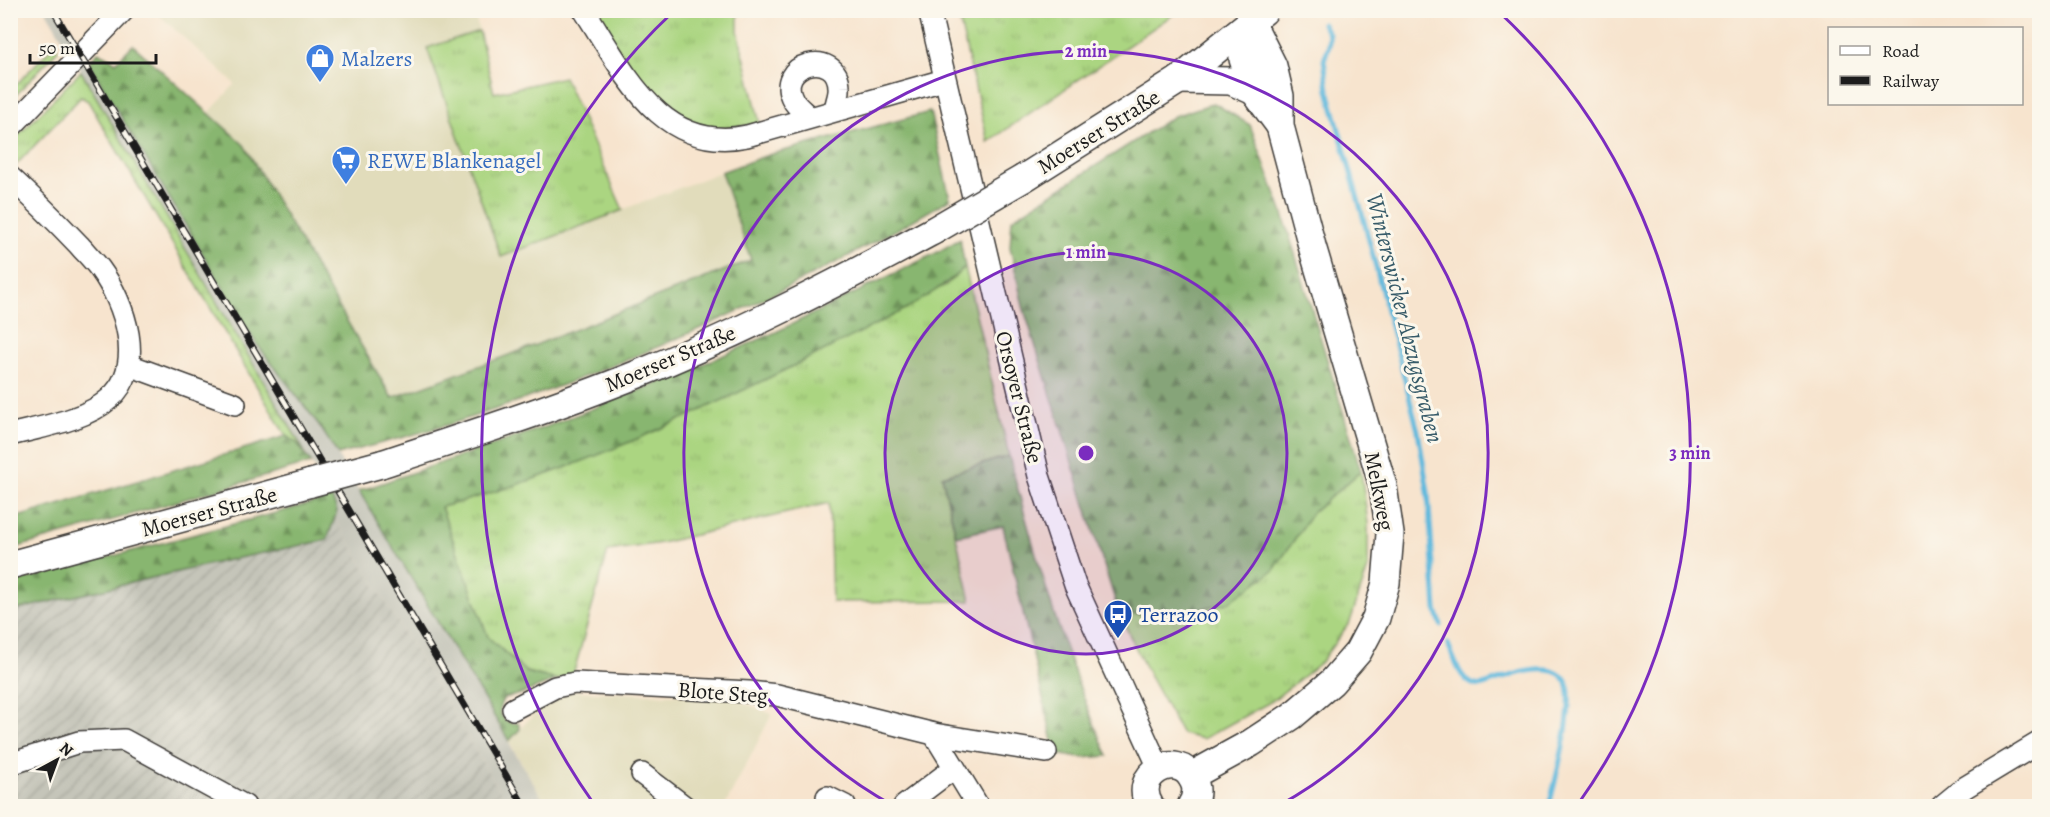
<svg xmlns="http://www.w3.org/2000/svg" width="2050" height="817" viewBox="0 0 2050 817" font-family="Alegreya,serif">
  <style>
    .built { fill: #e1dcbb }
    .industrial { fill: url(#industrial-furrows) }
    .railway { fill: #c5c5b9 }
    .grass { fill: url(#grass-tufts); stroke: #64784e; stroke-width: 1.5 }
    .forest { fill: url(#forest-firs); stroke: #526946; stroke-width: 1.5 }
    .lines { fill: none; stroke-linecap: round; stroke-linejoin: round }
    .stream { stroke: #5fb9dd; stroke-width: 5 }
    .minor-casing { stroke: #3d3a37; stroke-width: 24 }
    .major-casing { stroke: #3d3a37; stroke-width: 30 }
    .minor { stroke: #fff; stroke-width: 21 }
    .major { stroke: #fff; stroke-width: 27 }
    .rail-casing { stroke: #1c1c1c; stroke-width: 7 }
    .rail { stroke: #fbf7ec; stroke-width: 4.5; stroke-dasharray: 14; stroke-linecap: butt }
    .major-bridge-casing { stroke: #3d3a37; stroke-width: 30; stroke-linecap: butt }
    .major-bridge { stroke: #fff; stroke-width: 27 }
    .ring { fill: none; stroke: #7b2cbf; stroke-width: 3 }
    .labels { text-anchor: middle; stroke-width: 6; stroke-linejoin: round; paint-order: stroke }
    .shop-label { font-size: 22px; fill: #366cbe; stroke: #fbf7ec; text-anchor: start }
    .street-label { font-size: 22px; fill: #1c1c1c; stroke: #fbf7ec }
    .transit-label { font-size: 22px; fill: #164399; stroke: #fbf7ec; text-anchor: start }
    .water-label { font-size: 24px; font-style: italic; fill: #375b69; stroke: #fbf7ec }
    .centre { fill: #7b2cbf; stroke: #fbf7ec; stroke-width: 3 }
    .ring-label { font-size: 18px; text-anchor: middle; font-weight: bold; fill: #7b2cbf; stroke: #fbf7ec; stroke-width: 6; stroke-linejoin: round; paint-order: stroke }
  </style>
  <defs>
    <pattern id="industrial-furrows" width="10" height="10" patternUnits="userSpaceOnUse" patternTransform="scale(1.5)"><rect width="10" height="10" fill="#c5c5b9"/><path d="M-1 1l2-2M0 10L10 0M9 11l2-2" fill="none" stroke="#a9a99e"/></pattern>
    <pattern id="grass-tufts" width="24" height="20" patternUnits="userSpaceOnUse" patternTransform="scale(1.5)"><rect width="24" height="20" fill="#abd581"/><path d="M3 7l-1-3M5 7V3M7 7l1-3M15 17l-1-3M17 17v-4M19 17l1-3" fill="none" stroke="#93b66f"/></pattern>
    <pattern id="forest-firs" width="22" height="20" patternUnits="userSpaceOnUse" patternTransform="scale(1.5)"><rect width="22" height="20" fill="#88b66f"/><path d="M5 1l3.5 6h-7zM16 11l3.5 6h-7z" fill="#6e935a"/></pattern>
  </defs>
  <rect width="100%" height="100%" fill="#fbf7ec"/>
  <filter id="ink" filterUnits="userSpaceOnUse"><feTurbulence type="fractalNoise" baseFrequency=".0167" numOctaves="2"/><feDisplacementMap in="SourceGraphic" scale="12" xChannelSelector="R" yChannelSelector="G"/><feConvolveMatrix kernelMatrix="1 2 1 2 8 2 1 2 1" color-interpolation-filters="sRGB"/></filter>
  <filter id="wash" filterUnits="userSpaceOnUse"><feTurbulence type="fractalNoise" baseFrequency=".008" numOctaves="4" result="noise"/><feDisplacementMap in="SourceGraphic" scale="24" xChannelSelector="R" yChannelSelector="G"/><feGaussianBlur stdDeviation="1.35" result="paint"/><feColorMatrix in="noise" values="0 0 0 0 0 0 0 0 0 0 0 0 0 0 0 0 0 1.4 0 .05"/><feComposite in="paint" operator="in"/></filter>
  <g filter="url(#wash)">
    <rect width="100%" height="100%" fill="#f7e4ce"/>
    <g class="built">
      <polygon points="164,10 474,11 479,31 427,49 501,256 721,172 752,260 533,346 392,398 244,145 209,113 235,84 159,15"/>
      <polygon points="569,691 729,697 772,714 725,806 547,806 509,741 552,694"/>
    </g>
    <polygon class="industrial" points="335,518 509,806 11,806 10,611 224,561 327,540"/>
    <polygon class="railway" points="46,11 58,11 256,343 319,425 547,806 509,806 335,518 337,511 332,498"/>
    <g class="grass">
      <polygon points="957,10 1178,10 1178,11 988,142"/>
      <polygon points="591,11 738,11 738,31 760,124 706,130 662,110"/>
      <polygon points="479,31 494,93 564,77 623,210 501,257 427,48"/>
      <polygon points="55,44 58,50 13,98 11,97 11,90"/>
      <polygon points="81,71 305,452 297,443 286,436 88,101 81,97 13,168 11,166 10,144"/>
      <path d="M965 267 1009 456 942 476 971 601 832 602 829 503 661 543 608 551 573 675 557 680 526 672 488 637 441 507C548 480 647 433 745 384 812 351 879 318 946 285Z"/>
      <polygon points="1361,471 1368,524 1368,568 1350,622 1321,662 1272,701 1203,739 1182,734 1148,673 1119,613 1168,615 1274,570 1312,513"/>
    </g>
    <g class="forest">
      <path d="M133 45 244 145 392 398 533 346 751 260 721 172 768 155 930 112 950 199C796 290 627 367 457 422 418 434 377 444 338 455L319 425 256 343 89 63 98 52 116 62Z"/>
      <polygon points="1214,103 1250,125 1282,211 1361,471 1312,513 1274,570 1228,603 1168,615 1119,613 1023,306 1010,247 1012,219 1174,116"/>
      <path d="M960 239 965 267C928 302 874 325 829 348 706 410 575 473 441 507L488 637 526 672 557 680 521 694 504 698C495 711 502 725 518 723L520 729 509 741 359 491 548 426 676 376 776 332 936 253Z"/>
      <polygon points="286,436 297,443 311,463 11,549 11,519"/>
      <path d="M1009 456C1036 558 1065 660 1108 756L1081 758 1056 754 1003 526 956 536 942 476Z"/>
      <polygon points="332,498 337,511 327,540 224,561 11,611 11,583"/>
    </g>
    <g class="lines">
      <g class="stream">
        <polyline points="1323,24 1329,34 1329,45 1324,60 1328,90 1363,217 1418,431 1428,492 1436,609 1441,625"/>
        <path d="M1448 644C1455 660 1460 684 1480 686 1502 680 1530 665 1553 671 1559 673 1564 677 1567 683 1576 705 1555 781 1549 806"/>
      </g>
    </g>
  </g>
  <g filter="url(#ink)">
    <g class="lines">
      <g class="minor-casing">
        <g id="minor">
          <path d="M584 10C624 71 660 154 747 136L944 80"/>
          <polyline points="929,10 1039,476 1075,585 1159,768"/>
          <path d="M809 117C803 111 796 106 793 100 773 63 838 47 839 87 840 94 836 102 835 110"/>
          <polyline points="10,128 124,10"/>
          <path d="M10 177C34 199 57 222 79 245 86 253 94 261 100 269 125 303 147 367 109 399 86 420 40 427 10 435"/>
          <polyline points="129,365 235,404"/>
          <polyline points="513,709 555,687 575,683 749,692 777,695 934,734 978,806"/>
          <polyline points="934,734 1046,752"/>
          <polyline points="10,764 79,742 124,740 245,806"/>
          <polyline points="642,774 684,806"/>
          <polyline points="827,797 845,806"/>
          <polyline points="904,806 954,768"/>
          <polyline points="1942,806 1964,788 2040,742"/>
        </g>
      </g>
      <g class="major-casing">
        <g id="major">
          <polyline points="1243,30 1243,59 1254,91 1280,126"/>
          <polyline points="1179,80 1231,81 1254,91"/>
          <polyline points="1024,178 1179,80 1264,11"/>
          <path d="M381 464C467 436 554 408 638 374 740 333 837 283 933 231"/>
          <polyline points="10,565 311,483"/>
          <polyline points="1191,776 1251,743 1292,716 1332,682 1358,652 1376,618 1386,583 1390,534 1383,486 1312,246 1280,126 1280,96 1273,66 1251,22"/>
          <path d="M1150 806C1130 774 1178 749 1193 780 1198 789 1196 798 1191 806"/>
        </g>
      </g>
      <use href="#minor" class="minor"/>
      <use href="#major" class="major"/>
      <g class="rail-casing">
        <polyline id="rail" points="53,10 524,806"/>
      </g>
      <use href="#rail" class="rail"/>
      <g class="major-bridge-casing">
        <g id="major-bridge">
          <polyline points="933,231 1024,178"/>
          <polyline points="311,483 381,464"/>
        </g>
      </g>
      <use href="#major-bridge" class="major-bridge"/>
    </g>
  </g>
  <circle cx="1086" cy="453" r="201" fill="#7b2cbf" fill-opacity=".12"/>
  <g class="ring">
    <circle cx="1086" cy="453" r="201"/>
    <path d="M894 806A402 402 0 1 1 1278 806"/>
    <path d="M594 804A604 604 0 0 1 674 11M1498 11A604 604 0 0 1 1578 804"/>
  </g>
  <defs>
    <g id="shop-pin" transform="scale(1.5)"><path d="M0 17L-7.5 6A9.5 9.5 0 1 1 7.5 6Z" fill="#3f7fe0" stroke="#fbf7ec"/><path d="M-5-2.5h2.3a2.7 3.5 0 0 1 5.4 0H5L5.5 6h-11ZM-1.5-2.5h3a1.5 2.3 0 0 0-3 0Z" fill="#fff"/></g>
    <g id="supermarket-pin" transform="scale(1.5)"><path d="M0 17L-7.5 6A9.5 9.5 0 1 1 7.5 6Z" fill="#3f7fe0" stroke="#fbf7ec"/><path d="M-6-5.5h2.5l.6 2H6L4.5 2H-2.5L-4.4-4H-6ZM-1.5 3.2a1.3 1.3 0 1 0 .1 0ZM3 3.2a1.3 1.3 0 1 0 .1 0Z" fill="#fff"/></g>
    <g id="bus-pin" transform="scale(1.5)"><path d="M0 17L-7.5 6A9.5 9.5 0 1 1 7.5 6Z" fill="#1a4fb4" stroke="#fbf7ec"/><path d="M-5-6H5V4H4V6H2V4H-2V6H-4V4H-5ZM-3.5-4V0h7V-4ZM-3.5 1.2v1.5H-2V1.2ZM2 1.2v1.5H3.5V1.2Z" fill="#fff"/></g>
  </defs>
  <g fill-rule="evenodd">
    <use href="#shop-pin" x="320" y="58"/>
    <use href="#supermarket-pin" x="346" y="160"/>
    <use href="#bus-pin" x="1118" y="614"/>
  </g>
  <g class="labels">
    <g class="shop-label">
      <text x="341" y="66">Malzers</text>
      <text x="367" y="168">REWE Blankenagel</text>
    </g>
    <g class="street-label">
      <text transform="translate(1098 131) rotate(-32)" y="8">Moerser Straße</text>
      <text transform="translate(670 358) rotate(-23)" y="8">Moerser Straße</text>
      <text transform="translate(1020 397) rotate(76)" y="8">Orsoyer Straße</text>
      <text transform="translate(1380 491) rotate(79)" y="8">Melkweg</text>
      <text transform="translate(209 511) rotate(-15)" y="8">Moerser Straße</text>
      <text transform="translate(723 692) rotate(4)" y="8">Blote Steg</text>
    </g>
    <g class="transit-label">
      <text x="1139" y="622">Terrazoo</text>
    </g>
    <g class="water-label">
      <text transform="translate(1405 318) rotate(76)" y="8">Winterswicker Abzugsgraben</text>
    </g>
  </g>
  <circle cx="1086" cy="453" r="9" class="centre"/>
  <g class="ring-label">
    <text x="1086" y="57">2 min</text>
    <text x="1086" y="258">1 min</text>
    <text x="1690" y="459">3 min</text>
  </g>
  <rect width="2050" height="817" fill="none" stroke="#fbf7ec" stroke-width="36"/>
  <rect x="1828" y="27" width="195" height="78" fill="#fbf7ec" stroke="#a29f99" stroke-width="1.5"/>
  <rect x="1840" y="46" width="30" height="9" fill="#ffffff" stroke="#a29f99" stroke-width="1.5"/>
  <text x="1882" y="57" font-size="18" fill="#1c1c1c">Road</text>
  <rect x="1840" y="76" width="30" height="9" fill="#1c1c1c" stroke="#a29f99" stroke-width="1.5"/>
  <text x="1882" y="87" font-size="18" fill="#1c1c1c">Railway</text>
  <g transform="translate(57 760) rotate(41)" stroke="#fbf7ec" stroke-width="4.5" paint-order="stroke">
  <path d="M0-4.5L10 22L0 15L-10 22Z" fill="#1c1c1c"/>
  <text y="-9" font-size="16" font-weight="bold" text-anchor="middle" fill="#1c1c1c">N</text>
  </g>
  <path d="M30 54v9h126v-9" fill="none" stroke="#1c1c1c" stroke-width="3"/>
  <text x="39" y="54" font-size="18" fill="#1c1c1c" stroke="#fbf7ec" stroke-width="4.5" paint-order="stroke">50 m</text>
</svg>
